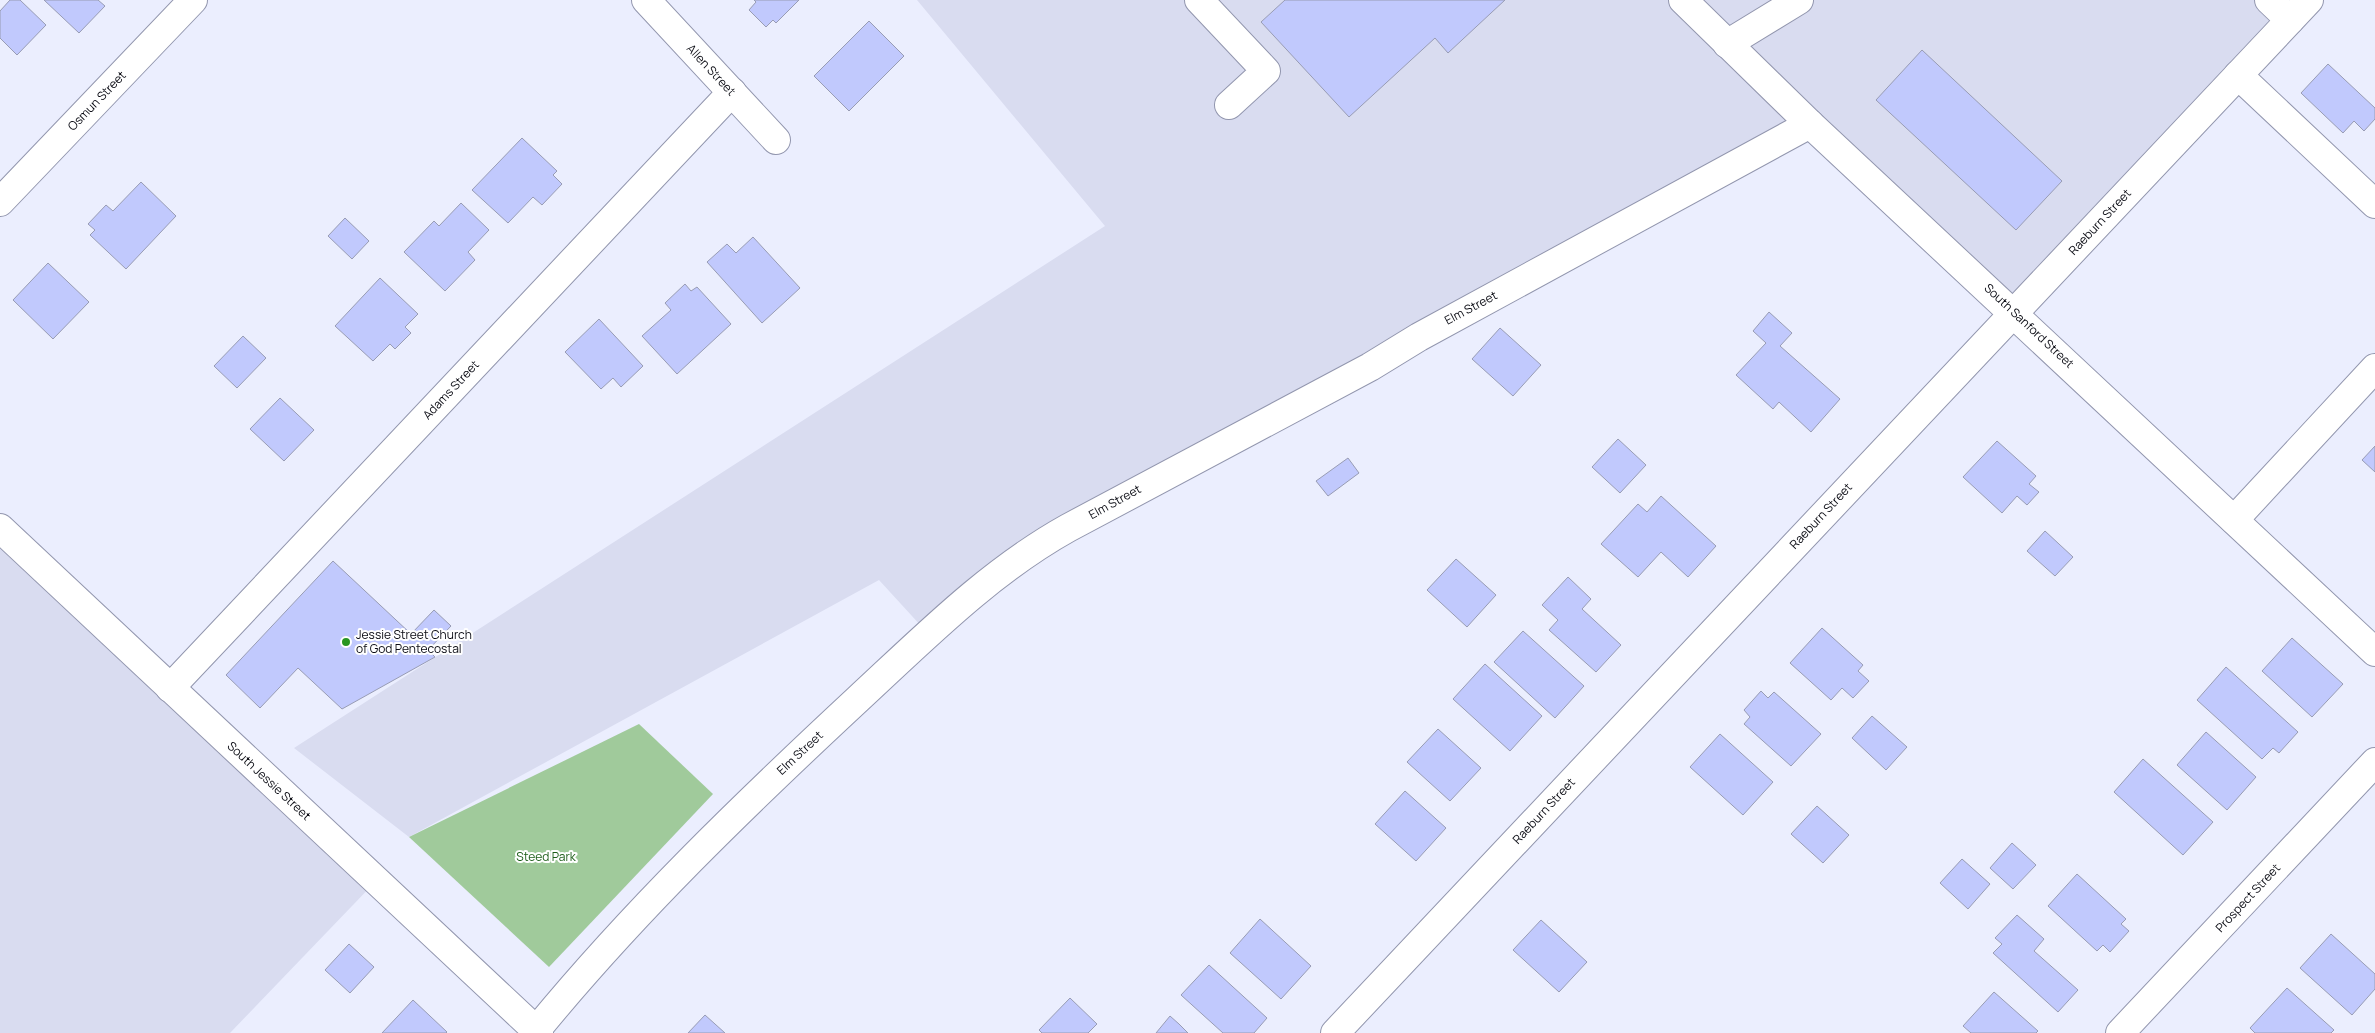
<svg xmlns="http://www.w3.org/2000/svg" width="2375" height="1033" viewBox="0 0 2375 1033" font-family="Manrope,sans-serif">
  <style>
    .built { fill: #d9dcf0 }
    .green { fill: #a0ca9b }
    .building { fill: #c1c9fd; stroke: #989cb4 }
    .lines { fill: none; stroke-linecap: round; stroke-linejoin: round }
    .minor-casing { stroke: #9296ae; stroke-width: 30 }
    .minor { stroke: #fff; stroke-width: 28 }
    .poi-dot { fill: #299621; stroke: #fff; stroke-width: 2 }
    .labels { text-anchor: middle; stroke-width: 4; stroke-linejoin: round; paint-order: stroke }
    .street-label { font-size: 12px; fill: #0b0c14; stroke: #fff }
    .poi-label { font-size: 12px; fill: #0b0c14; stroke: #fff; text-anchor: start }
    .park-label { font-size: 12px; fill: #1d5e19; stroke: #fff }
  </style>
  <rect width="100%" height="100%" fill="#ebeefe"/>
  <g class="built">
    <polygon points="917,0 2321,0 2020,315 1818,121 1056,538 933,639 879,580 409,837 294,748 1105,226"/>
    <polygon points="0,529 377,880 230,1033 0,1033"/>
  </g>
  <polygon class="green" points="639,724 713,794 549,967 409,837"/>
  <g class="building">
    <polygon points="10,0 20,0 46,25 17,55 0,38 0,11"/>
    <polygon points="44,0 98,0 105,6 79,33"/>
    <polygon points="754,0 799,0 776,23 773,20 766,27 749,10 756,2"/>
    <polygon points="1285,0 1505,0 1448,53 1435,38 1349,117 1261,22"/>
    <polygon points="869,21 904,56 849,111 814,76"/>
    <polygon points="1922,50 2062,181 2016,230 1876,100"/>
    <polygon points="2328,64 2375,108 2375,119 2364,131 2354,121 2343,133 2301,93"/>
    <polygon points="522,138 557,171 553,175 562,184 542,205 533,197 508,223 472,190"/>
    <polygon points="141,182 176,216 126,269 90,235 95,230 88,224 106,205 113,211"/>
    <polygon points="461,203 489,230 468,252 475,260 445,291 404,252 434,221 439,226"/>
    <polygon points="345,218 369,241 352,259 328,236"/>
    <polygon points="753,237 800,288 762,323 707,262 727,244 736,253"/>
    <polygon points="48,263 89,302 53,339 13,300"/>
    <polygon points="380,278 418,314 405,327 411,333 395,349 390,344 373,361 335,326"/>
    <polygon points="685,284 691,291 697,287 731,324 677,374 642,336 671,310 665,303"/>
    <polygon points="1769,312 1792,333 1780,346 1840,399 1811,432 1779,402 1773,409 1736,375 1766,343 1753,331"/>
    <polygon points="599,319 643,366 621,387 613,378 601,389 565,352"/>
    <polygon points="1500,328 1541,365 1513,396 1472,359"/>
    <polygon points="243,336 266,358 237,388 214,366"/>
    <polygon points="280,398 314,430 284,461 250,429"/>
    <polygon points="1618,439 1646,465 1620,493 1592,467"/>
    <polygon points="1997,441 2036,476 2029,484 2039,492 2027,505 2017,496 2002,513 1963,477"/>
    <polygon points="2375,446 2375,472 2362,460"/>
    <polygon points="1348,458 1359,473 1328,496 1316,481"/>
    <polygon points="1661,496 1716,546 1688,577 1661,552 1638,577 1601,544 1638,504 1647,512"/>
    <polygon points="2045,531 2073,557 2055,576 2027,551"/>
    <polygon points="1456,559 1496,595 1467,627 1427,590"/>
    <polygon points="333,561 411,634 434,610 451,626 428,650 435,657 342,709 298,668 260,708 226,675"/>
    <polygon points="1568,577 1591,599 1582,609 1621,645 1596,672 1549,630 1558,620 1542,605"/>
    <polygon points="1822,628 1863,665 1858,671 1869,681 1853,698 1842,688 1831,700 1790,663"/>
    <polygon points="1523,631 1584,686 1555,718 1494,662"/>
    <polygon points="2292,638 2343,684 2312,717 2262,671"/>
    <polygon points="1485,664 1542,716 1510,751 1453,699"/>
    <polygon points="2226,667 2298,732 2279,753 2273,748 2262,759 2197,700"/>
    <polygon points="1761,691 1768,698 1774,692 1821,734 1791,766 1744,724 1750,717 1744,710"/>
    <polygon points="1872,716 1907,747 1886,770 1852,738"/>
    <polygon points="1438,729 1481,768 1450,801 1407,762"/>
    <polygon points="2206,732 2256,777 2227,810 2177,765"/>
    <polygon points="1720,734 1773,782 1743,815 1690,767"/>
    <polygon points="2143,759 2213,822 2183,855 2114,792"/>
    <polygon points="1405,791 1446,828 1416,861 1375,824"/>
    <polygon points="1817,806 1849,835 1823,863 1791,834"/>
    <polygon points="2012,843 2036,865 2013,889 1990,868"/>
    <polygon points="1962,859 1990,884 1968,909 1940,883"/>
    <polygon points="2077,874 2126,919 2121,924 2129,931 2110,952 2103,945 2097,951 2048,906"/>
    <polygon points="2017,915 2044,939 2034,951 2078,990 2058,1012 1993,953 2002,944 1995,938"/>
    <polygon points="1260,919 1311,966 1281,999 1230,953"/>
    <polygon points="1541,920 1587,962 1559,992 1513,950"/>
    <polygon points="2331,934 2375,974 2375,989 2352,1015 2300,968"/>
    <polygon points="349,944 374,967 350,993 325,970"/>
    <polygon points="1209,965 1267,1018 1254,1033 1223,1033 1181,995"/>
    <polygon points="2287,988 2334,1030 2331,1033 2255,1033 2250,1028"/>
    <polygon points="1994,992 2038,1031 2036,1033 1971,1033 1963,1026"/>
    <polygon points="1070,998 1097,1024 1088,1033 1042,1033 1039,1030"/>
    <polygon points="413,1000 447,1032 446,1033 382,1033"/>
    <polygon points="705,1015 725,1033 688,1033"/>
    <polygon points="1170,1016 1179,1024 1188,1033 1156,1033"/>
  </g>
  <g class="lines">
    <g class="minor-casing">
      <g id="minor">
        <polyline points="646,0 776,140"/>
        <polyline points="1199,0 1266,71 1229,105"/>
        <polyline points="1683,0 1810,124 2375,652"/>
        <polyline points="2269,0 2290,20"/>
        <polyline points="1727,44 1799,0"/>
        <polyline points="2238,75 2375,204"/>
        <polyline points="0,202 193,0"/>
        <polyline points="2234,520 2375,368"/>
        <polyline points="0,528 539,1033"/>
        <polyline points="170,688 732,92"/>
        <path d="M534 1033C632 913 744 805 858 699 924 638 989 572 1068 528L1370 367 1419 337 1810 124"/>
        <polyline points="1335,1033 2309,0"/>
        <polyline points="2120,1033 2375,762"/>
      </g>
    </g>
    <use href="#minor" class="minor"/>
  </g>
  <circle class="poi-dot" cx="346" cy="642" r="5"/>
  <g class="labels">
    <g class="street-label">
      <text transform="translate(711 70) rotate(47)" y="4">Allen Street</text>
      <text transform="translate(97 101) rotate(-46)" y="4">Osmun Street</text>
      <text transform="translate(2100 222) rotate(-47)" y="4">Raeburn Street</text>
      <text transform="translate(1471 308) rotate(-28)" y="4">Elm Street</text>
      <text transform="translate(2029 326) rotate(43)" y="4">South Sanford Street</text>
      <text transform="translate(451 390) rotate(-47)" y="4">Adams Street</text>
      <text transform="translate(1115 502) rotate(-29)" y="4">Elm Street</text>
      <text transform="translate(1821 516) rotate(-47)" y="4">Raeburn Street</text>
      <text transform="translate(800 753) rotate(-43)" y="4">Elm Street</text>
      <text transform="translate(269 781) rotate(43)" y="4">South Jessie Street</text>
      <text transform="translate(1544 811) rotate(-47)" y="4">Raeburn Street</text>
      <text transform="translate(2248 898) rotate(-47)" y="4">Prospect Street</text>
    </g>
    <g class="poi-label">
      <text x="356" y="639">Jessie Street Church<tspan x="356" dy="14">of God Pentecostal</tspan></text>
    </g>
    <g class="park-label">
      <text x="546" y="861">Steed Park</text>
    </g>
  </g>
</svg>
